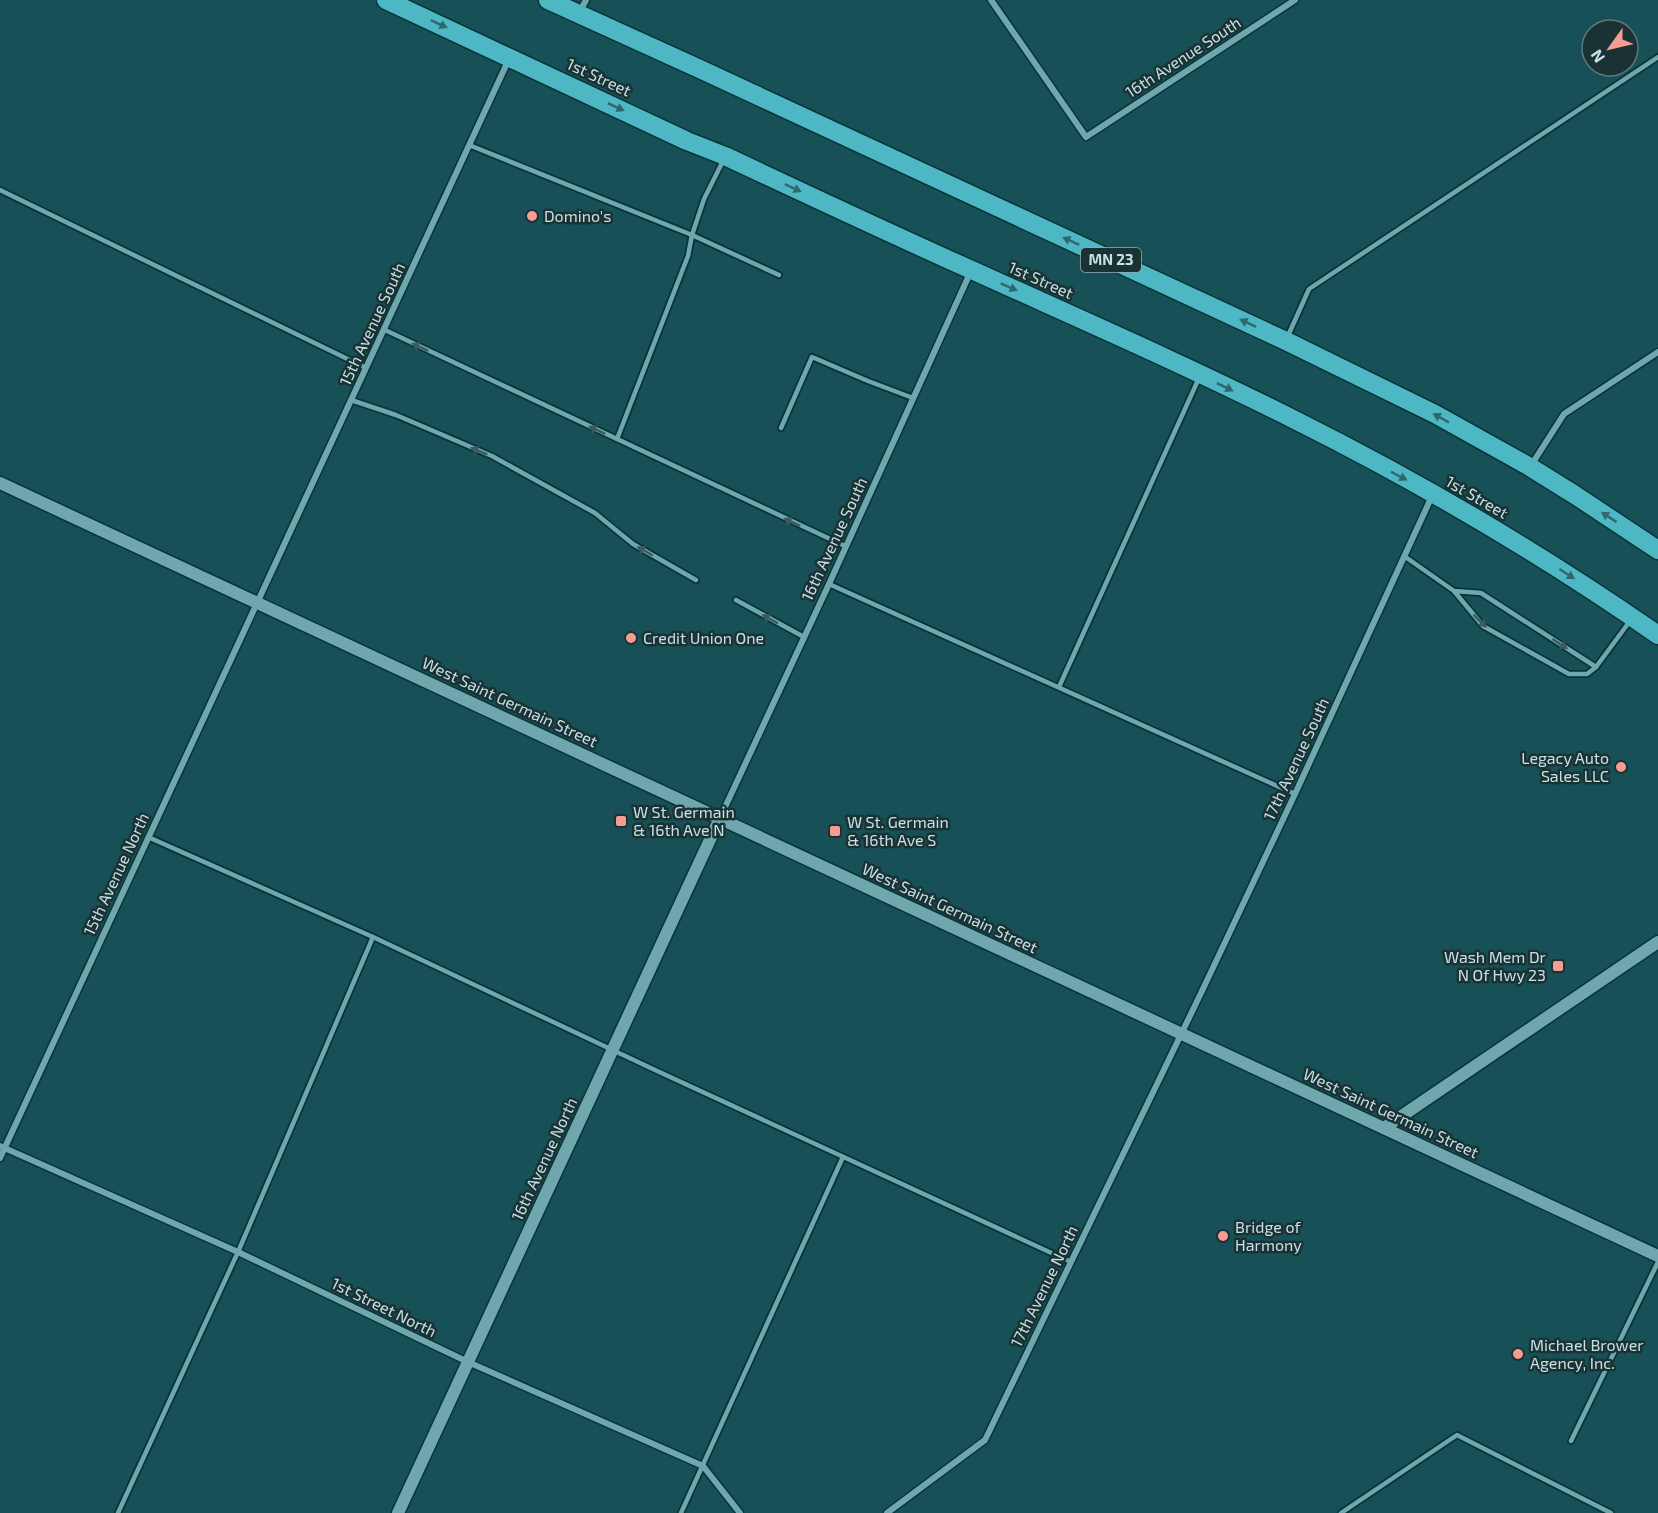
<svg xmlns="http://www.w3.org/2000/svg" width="1658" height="1513" viewBox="0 0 1658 1513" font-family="'Exo 2',sans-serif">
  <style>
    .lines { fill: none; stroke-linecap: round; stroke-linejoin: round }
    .lane-casing { stroke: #073439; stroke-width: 8 }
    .street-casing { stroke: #073439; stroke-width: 9 }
    .secondary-casing { stroke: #073439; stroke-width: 15 }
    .highway-casing { stroke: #073439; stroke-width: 21 }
    .lane { stroke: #70a7ae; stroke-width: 4.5 }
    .street { stroke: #70a7ae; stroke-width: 6 }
    .secondary { stroke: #70a7ae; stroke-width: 12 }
    .highway { stroke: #4eb7c4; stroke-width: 18 }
    .oneway { fill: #2f676e }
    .oneway2 { fill: #395b5f }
    .poi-dot { fill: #f59c93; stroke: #1b3235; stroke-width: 2 }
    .labels { text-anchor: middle; stroke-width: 5; stroke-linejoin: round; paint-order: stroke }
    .shield { fill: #1b3235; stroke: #92acb0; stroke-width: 1.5 }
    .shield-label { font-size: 15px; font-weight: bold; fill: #c5e1e4 }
    .street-label { font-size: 16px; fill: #c5e1e4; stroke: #1b3235 }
    .poi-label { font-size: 16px; fill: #c5e1e4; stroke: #1b3235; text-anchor: start }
  </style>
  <rect width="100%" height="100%" fill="#175157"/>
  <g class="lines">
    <g class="lane-casing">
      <g id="lane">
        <polyline points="469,145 692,235 779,275"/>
        <polyline points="0,190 366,368"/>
        <polyline points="385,330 845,546"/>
        <polyline points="1287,338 1309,289 1658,57"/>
        <polyline points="351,400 396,415 492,456 595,513 633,544 696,580"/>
        <polyline points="781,428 812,357 868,381 913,398"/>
        <polyline points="617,439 688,256 692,235 704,199 724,159"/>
        <polyline points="1404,556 1454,591 1483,626 1569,674 1587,674 1596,667 1630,621"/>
        <polyline points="829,584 1295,794"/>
        <polyline points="1454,591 1481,593 1596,667"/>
        <polyline points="736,600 804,637"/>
        <polyline points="1059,687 1199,378"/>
        <polyline points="148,837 373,937 655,1070 1071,1262"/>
        <polyline points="1571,1441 1658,1262"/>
        <polyline points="118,1513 238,1252 373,937"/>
        <polyline points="681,1513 843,1157"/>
        <polyline points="1341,1513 1457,1435 1611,1513"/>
      </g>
    </g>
    <g class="street-casing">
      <g id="street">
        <polyline points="991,0 1086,137 1295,0"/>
        <polyline points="580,11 586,0"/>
        <polyline points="1532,464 1564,414 1658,352"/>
        <polyline points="720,818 829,584 971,271"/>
        <polyline points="0,1146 238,1252 468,1362 703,1466 740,1513"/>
        <polyline points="0,1158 509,59"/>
        <polyline points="887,1513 985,1440 1202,991 1295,794 1432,496"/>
      </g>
    </g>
    <g class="secondary-casing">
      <g id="secondary">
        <polyline points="0,483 1658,1256"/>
        <polyline points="1384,1128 1658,942"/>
        <polyline points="398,1513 720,818"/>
      </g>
    </g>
    <g class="highway-casing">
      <g id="highway">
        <path d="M386 0 687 141 725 156C808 195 891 234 974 271 1082 320 1190 367 1295 420 1421 483 1543 555 1658 635"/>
        <polyline points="548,0 702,70 1286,341 1435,414 1530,467 1575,495 1658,550"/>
      </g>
    </g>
    <use href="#lane" class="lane"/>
    <use href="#street" class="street"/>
    <use href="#secondary" class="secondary"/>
    <use href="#highway" class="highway"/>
  </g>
  <defs><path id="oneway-solid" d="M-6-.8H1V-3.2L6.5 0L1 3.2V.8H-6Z" transform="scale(1.5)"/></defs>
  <g class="oneway">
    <use href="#oneway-solid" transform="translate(439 24) rotate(25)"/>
    <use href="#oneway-solid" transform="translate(616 107) rotate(25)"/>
    <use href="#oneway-solid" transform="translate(793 188) rotate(25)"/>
    <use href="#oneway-solid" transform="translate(1071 241) rotate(-155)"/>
    <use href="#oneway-solid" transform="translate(1009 287) rotate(24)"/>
    <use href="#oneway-solid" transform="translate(1248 323) rotate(-155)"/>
    <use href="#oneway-solid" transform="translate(1225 387) rotate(26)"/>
    <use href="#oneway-solid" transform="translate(1441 418) rotate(-151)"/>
    <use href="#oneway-solid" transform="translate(1399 476) rotate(28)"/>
    <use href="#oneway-solid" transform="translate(1609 517) rotate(-147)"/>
    <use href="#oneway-solid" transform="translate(1567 574) rotate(33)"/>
  </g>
  <g class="oneway2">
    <use href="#oneway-solid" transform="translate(420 347) rotate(-155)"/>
    <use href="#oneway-solid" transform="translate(597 430) rotate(-155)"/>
    <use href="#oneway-solid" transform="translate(479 451) rotate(-157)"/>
    <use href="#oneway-solid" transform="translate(792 522) rotate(-155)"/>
    <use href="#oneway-solid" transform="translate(645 551) rotate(-150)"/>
    <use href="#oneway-solid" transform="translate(770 619) rotate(-151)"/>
    <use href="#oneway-solid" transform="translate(1480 621) rotate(45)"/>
    <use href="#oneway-solid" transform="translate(1560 644) rotate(33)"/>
  </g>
  <g class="poi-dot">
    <circle cx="532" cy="216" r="6"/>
    <circle cx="631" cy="638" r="6"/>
    <circle cx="1621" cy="767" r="6"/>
    <rect x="615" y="815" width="12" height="12" rx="3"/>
    <rect x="829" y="825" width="12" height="12" rx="3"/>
    <rect x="1552" y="960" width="12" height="12" rx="3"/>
    <circle cx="1223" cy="1236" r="6"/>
    <circle cx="1518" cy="1354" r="6"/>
  </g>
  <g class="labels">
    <rect class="shield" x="1081" y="248" width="60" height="24" rx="4.5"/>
    <g class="shield-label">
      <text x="1111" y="265">MN 23</text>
    </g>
    <g class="street-label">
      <text transform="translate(1183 57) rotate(-33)" y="6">16th Avenue South</text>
      <text transform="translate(599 77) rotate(25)" y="6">1st Street</text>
      <text transform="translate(1041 280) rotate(24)" y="6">1st Street</text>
      <text transform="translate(372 324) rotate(-65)" y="6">15th Avenue South</text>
      <text transform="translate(1477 497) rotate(30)" y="6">1st Street</text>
      <text transform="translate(834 539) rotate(-65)" y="6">16th Avenue South</text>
      <text transform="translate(510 702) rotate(25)" y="6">West Saint Germain Street</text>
      <text transform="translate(1296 759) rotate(-65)" y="6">17th Avenue South</text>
      <text transform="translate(116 874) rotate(-65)" y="6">15th Avenue North</text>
      <text transform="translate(950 908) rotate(25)" y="6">West Saint Germain Street</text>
      <text transform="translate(1391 1113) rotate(25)" y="6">West Saint Germain Street</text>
      <text transform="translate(544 1159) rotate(-65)" y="6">16th Avenue North</text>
      <text transform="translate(1044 1286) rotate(-64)" y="6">17th Avenue North</text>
      <text transform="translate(384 1307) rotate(26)" y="6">1st Street North</text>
    </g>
    <g class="poi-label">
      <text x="544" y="222">Domino's</text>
      <text x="643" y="644">Credit Union One</text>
      <text x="1609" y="764" text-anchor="end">Legacy Auto<tspan x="1609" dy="18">Sales LLC</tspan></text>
      <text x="633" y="818">W St. Germain<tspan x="633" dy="18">&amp; 16th Ave N</tspan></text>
      <text x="847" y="828">W St. Germain<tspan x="847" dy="18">&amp; 16th Ave S</tspan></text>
      <text x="1546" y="963" text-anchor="end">Wash Mem Dr<tspan x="1546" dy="18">N Of Hwy 23</tspan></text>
      <text x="1235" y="1233">Bridge of<tspan x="1235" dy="18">Harmony</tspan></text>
      <text x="1530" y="1351">Michael Brower<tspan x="1530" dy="18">Agency, Inc.</tspan></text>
    </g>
  </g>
  <g transform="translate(1610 48) rotate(236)"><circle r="28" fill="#1b3235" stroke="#5f787b" stroke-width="1.5"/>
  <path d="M0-4.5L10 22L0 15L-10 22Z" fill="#f59c93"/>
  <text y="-9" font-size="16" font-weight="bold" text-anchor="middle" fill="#c5e1e4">N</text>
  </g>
</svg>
